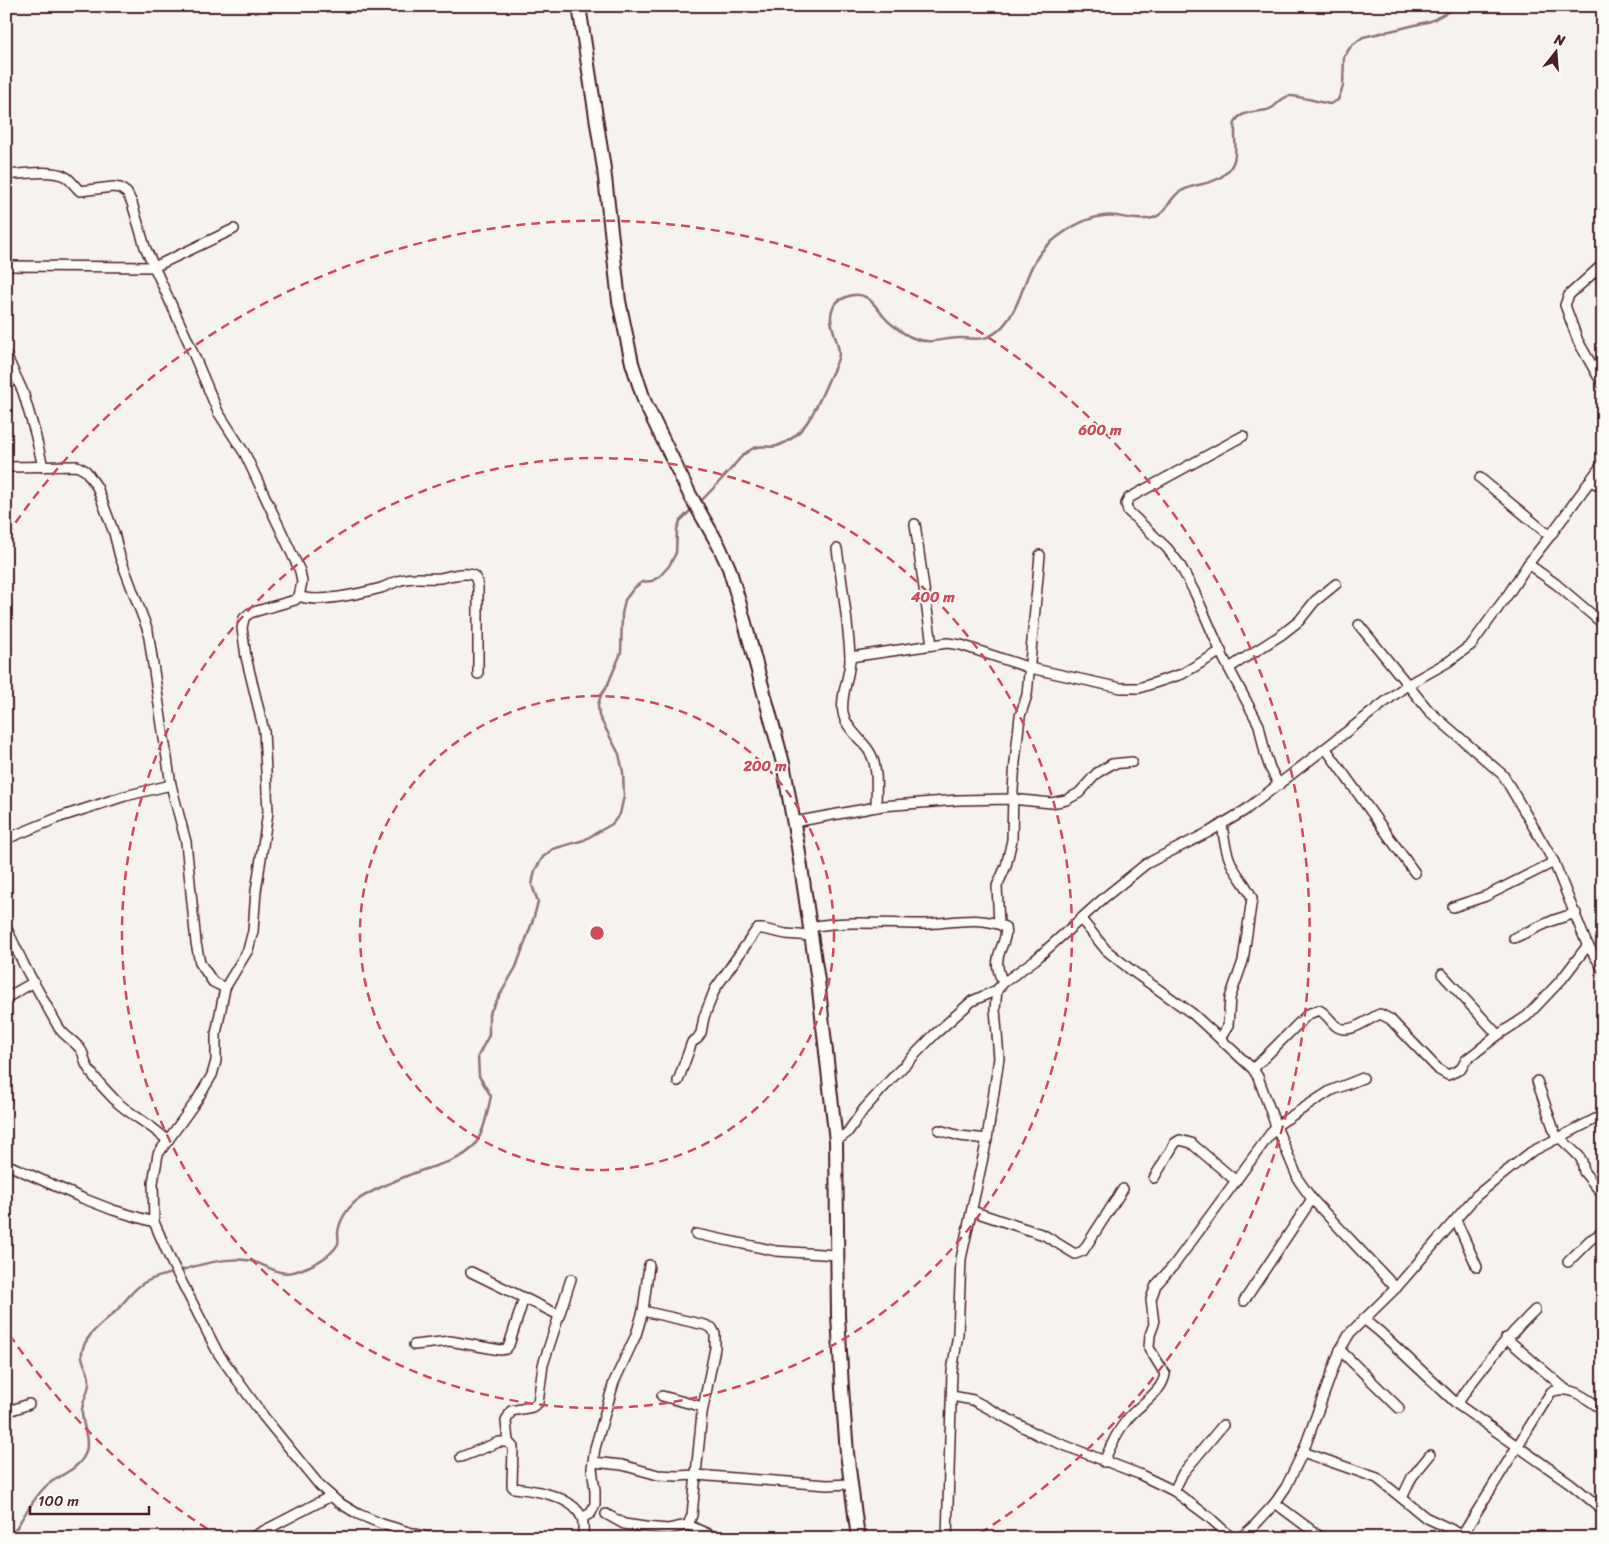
<svg xmlns="http://www.w3.org/2000/svg" width="1609" height="1544" viewBox="0 0 1609 1544" font-family="Sriracha,sans-serif">
  <style>
    .lines { fill: none; stroke-linecap: round; stroke-linejoin: round }
    .stream { stroke: #8e7378; stroke-width: 2.5 }
    .minor-casing { stroke: #4a1f2b; stroke-width: 12 }
    .secondary-casing { stroke: #4a1f2b; stroke-width: 16 }
    .minor { stroke: #fdfcf7; stroke-width: 9 }
    .secondary { stroke: #fdfcf7; stroke-width: 12 }
    .ring { fill: none; stroke: #d1495b; stroke-width: 2.5; stroke-dasharray: 9 6 }
    .centre { fill: #d1495b; stroke: #fdfcf7; stroke-width: 2.5 }
    .ring-label { font-size: 15px; text-anchor: middle; font-weight: bold; fill: #d1495b; stroke: #fdfcf7; stroke-width: 4; stroke-linejoin: round; paint-order: stroke }
  </style>
  <rect width="100%" height="100%" fill="#f6f3ef"/>
  <filter id="ink" filterUnits="userSpaceOnUse"><feTurbulence type="fractalNoise" baseFrequency=".02" numOctaves="2"/><feDisplacementMap in="SourceGraphic" scale="10" xChannelSelector="R" yChannelSelector="G"/><feConvolveMatrix kernelMatrix="1 2 1 2 8 2 1 2 1" color-interpolation-filters="sRGB"/></filter>
  <g filter="url(#ink)">
    <g class="lines">
      <g class="stream">
        <path d="M700 502C711 491 721 480 731 469 736 463 741 456 747 452 760 442 767 449 777 446 806 437 818 404 829 379 832 372 839 361 839 353 838 336 822 316 838 301 839 300 845 298 846 297 870 288 875 309 889 322 897 329 906 336 916 339 931 345 946 337 962 338 977 339 987 341 1000 329 1026 304 1022 266 1050 243 1068 228 1092 213 1116 216 1128 218 1140 221 1153 218 1166 214 1168 201 1178 193 1191 183 1208 186 1221 177 1239 164 1235 152 1235 132 1235 129 1234 126 1235 123 1238 111 1258 112 1267 110 1277 108 1279 97 1290 96 1295 95 1323 103 1330 104L1338 100 1343 86 1344 57 1351 46 1363 37 1403 28 1431 21 1459 6"/>
        <path d="M179 1271C201 1264 223 1258 246 1260 265 1262 277 1278 297 1271 310 1267 331 1257 338 1244 339 1241 338 1236 338 1233 339 1222 346 1210 354 1203 366 1192 410 1174 426 1169 441 1164 460 1160 471 1149 484 1136 487 1113 491 1096L479 1076 478 1056 489 1035V1014L516 967 533 920 538 902 532 885 535 870 543 857 553 849 584 840 612 824 620 814 624 796 623 772 619 754 599 716 598 705 601 695 608 684 621 653 622 614 625 600 634 588 642 582 652 581 660 576 669 566 676 553 677 530 680 521 692 509"/>
        <path d="M10 1538C21 1521 31 1502 44 1488 55 1476 75 1472 83 1458 92 1444 83 1428 82 1413 81 1403 88 1394 89 1384 91 1371 80 1363 82 1352 85 1334 106 1321 118 1309 125 1301 133 1290 142 1284 151 1278 163 1276 174 1272"/>
      </g>
      <g class="minor-casing">
        <g id="minor">
          <path d="M6 175C22 174 53 169 66 177 72 181 75 187 80 191L113 187 120 188 127 193 132 203 145 247 188 341 218 412 245 454 300 571 302 582 299 596 295 600 250 613 244 618 242 628 246 657 264 731 268 812 256 891 253 931 248 950 225 988 216 1034V1061L212 1075 197 1100 158 1154 153 1183 154 1222 171 1261 218 1353 264 1417 320 1486 338 1502 358 1514 382 1524 429 1538"/>
          <polyline points="1603,264 1569,295 1565,305 1578,341 1603,385"/>
          <polyline points="6,266 154,267 234,229"/>
          <polyline points="6,355 23,392 35,433 43,467"/>
          <polyline points="1243,436 1129,498 1126,504 1128,511 1167,548 1180,565 1195,593 1224,659 1259,725 1265,753 1270,768 1279,785"/>
          <polyline points="6,467 77,466 86,471 97,487 114,533 120,557 148,631 171,785 186,842 196,943 200,963 213,982 225,988"/>
          <polyline points="1480,478 1550,536"/>
          <polyline points="1590,481 1603,487"/>
          <polyline points="915,524 932,645"/>
          <path d="M837 549C842 584 848 620 850 656 851 675 840 694 843 713 846 728 860 738 869 751 879 766 876 789 876 807"/>
          <polyline points="1528,564 1556,584 1603,624"/>
          <path d="M299 596C316 604 362 593 381 588 390 585 397 580 406 579 417 577 429 579 440 578 450 576 466 571 474 576 477 579 477 583 478 587V674"/>
          <polyline points="1359,625 1429,711 1503,775 1554,862 1586,942 1603,969"/>
          <polyline points="850,657 947,643 961,645 1030,668 1121,688 1139,688 1182,674 1221,651"/>
          <polyline points="1229,668 1281,635 1299,621 1315,601 1336,584"/>
          <polyline points="1326,749 1415,873"/>
          <polyline points="794,822 882,806 958,800 1012,799 1051,803 1066,800 1079,793 1097,773 1112,764 1132,762"/>
          <polyline points="6,839 60,817 125,796 171,785"/>
          <polyline points="1453,907 1486,896 1554,862"/>
          <polyline points="1081,919 1106,950 1131,970 1193,1014 1253,1069 1258,1077 1276,1126 1299,1181 1312,1199 1396,1288"/>
          <polyline points="999,924 997,886 1006,866 1012,840 1013,790 1015,762 1020,716 1027,695 1040,555"/>
          <path d="M6 927 25 967 59 1028C65 1037 75 1041 81 1050 84 1054 84 1059 86 1064 93 1078 107 1092 118 1103 134 1117 153 1126 168 1141"/>
          <path d="M810 927C847 920 886 924 925 924 950 923 981 915 1005 927 1008 939 999 948 998 959 996 967 1000 976 1003 983"/>
          <polyline points="1514,938 1554,920 1576,913"/>
          <polyline points="1442,974 1498,1035"/>
          <polyline points="6,998 34,982"/>
          <path d="M1220 1039 1228 1026 1230 998 1243 961 1252 898C1248 887 1239 878 1233 867 1226 854 1224 839 1222 824"/>
          <path d="M1253 1069 1308 1014 1319 1010C1327 1014 1330 1021 1336 1026 1348 1036 1368 1019 1380 1014L1390 1019 1439 1070 1448 1075 1461 1069 1466 1060 1498 1035 1527 1016 1562 979 1588 945"/>
          <polyline points="678,1081 692,1042 697,1039 701,1033 704,1017 715,989 757,929 763,929 786,934 811,936"/>
          <polyline points="1537,1081 1557,1139"/>
          <polyline points="939,1130 960,1136 987,1139"/>
          <polyline points="1560,1138 1579,1156 1582,1161 1584,1172 1603,1195"/>
          <polyline points="836,1141 847,1133 864,1109 894,1076 934,1035 972,1001 997,990"/>
          <polyline points="6,1164 82,1198 113,1210 154,1222"/>
          <polyline points="1154,1178 1175,1143 1180,1140 1191,1143 1236,1181"/>
          <polyline points="972,1211 1044,1235 1075,1254 1083,1251 1123,1189"/>
          <polyline points="1456,1220 1477,1267"/>
          <polyline points="696,1234 776,1251 837,1255"/>
          <polyline points="1568,1262 1590,1240 1603,1232"/>
          <polyline points="471,1272 559,1315"/>
          <polyline points="1244,1301 1312,1199"/>
          <polyline points="1364,1319 1380,1332 1457,1404 1570,1483 1603,1510"/>
          <polyline points="1506,1338 1565,1389"/>
          <polyline points="414,1345 450,1341 500,1350 506,1349 509,1345 524,1298"/>
          <polyline points="1340,1350 1399,1408"/>
          <polyline points="662,1396 703,1407"/>
          <polyline points="952,1396 973,1400 1040,1436 1139,1474 1174,1491 1209,1517 1232,1538"/>
          <path d="M1457 1404C1480 1369 1504 1340 1535 1310"/>
          <polyline points="6,1412 29,1404"/>
          <polyline points="508,1442 506,1421 511,1411 532,1407 538,1403 543,1365 571,1279"/>
          <polyline points="1303,1452 1377,1478 1425,1517 1469,1538"/>
          <path d="M461 1457 499 1442H508L513 1447 512 1486 514 1488C534 1490 573 1496 582 1518 584 1523 583 1532 583 1538"/>
          <polyline points="593,1462 622,1465 658,1475 677,1476 696,1475 827,1485 851,1484"/>
          <path d="M1104 1462C1110 1447 1116 1433 1126 1421 1137 1405 1162 1394 1165 1374L1149 1348 1150 1335 1154 1324 1151 1299 1156 1285 1174 1265 1276 1126 1330 1091 1363 1078"/>
          <polyline points="1174,1491 1183,1473 1223,1425"/>
          <polyline points="1402,1498 1412,1477 1430,1455"/>
          <polyline points="1275,1503 1322,1538"/>
          <polyline points="606,1514 624,1524 645,1527 668,1529 688,1525 692,1515 702,1413 715,1348 715,1334 712,1328 705,1325 643,1311"/>
          <polyline points="582,1518 591,1513 595,1504 595,1490 592,1468 595,1448 614,1382 636,1335 643,1311 649,1265"/>
          <polyline points="688,1525 717,1538"/>
          <path d="M1463 1534 1551 1392C1570 1384 1587 1399 1603 1410"/>
          <polyline points="250,1538 331,1496"/>
          <polyline points="947,1538 952,1372 958,1334 961,1259 987,1139 999,1058 995,1009 997,990 1003,983 1036,959 1105,897 1146,864 1209,832 1244,811 1407,685 1448,662 1471,645 1509,593 1528,564 1550,536 1603,463"/>
          <polyline points="1240,1538 1254,1526 1275,1503 1286,1487 1303,1452 1340,1350 1350,1333 1396,1288 1476,1196 1498,1178 1531,1152 1603,1115"/>
        </g>
      </g>
      <g class="secondary-casing">
        <polyline id="secondary" points="579,6 604,169 619,301 632,363 645,403 690,495 719,546 729,568 740,605 783,763 798,847 818,981 836,1141 838,1315 842,1388 847,1453 858,1538"/>
      </g>
      <use href="#minor" class="minor"/>
      <use href="#secondary" class="secondary"/>
    </g>
  </g>
  <g class="ring">
    <circle cx="597" cy="933" r="237"/>
    <circle cx="597" cy="933" r="475"/>
    <path d="M220 1537A712 712 0 0 1 7 1331M7 535A712 712 0 1 1 974 1537"/>
  </g>
  <circle cx="597" cy="933" r="8" class="centre"/>
  <g class="ring-label">
    <text x="1100" y="435">600 m</text>
    <text x="933" y="602">400 m</text>
    <text x="765" y="771">200 m</text>
  </g>
  <rect width="1609" height="1544" fill="none" stroke="#fdfcf7" stroke-width="25"/>
  <rect x="12" y="12" width="1584" height="1519" fill="none" stroke="#4a1f2b" stroke-width="2" filter="url(#ink)"/>
  <g transform="translate(1556 52) rotate(17)" stroke="#fdfcf7" stroke-width="4" paint-order="stroke">
  <path d="M0-4L9 19L0 12L-9 19Z" fill="#4a1f2b"/>
  <text y="-8" font-size="14" font-weight="bold" text-anchor="middle" fill="#4a1f2b">N</text>
  </g>
  <path d="M30 1506v8h119v-8" fill="none" stroke="#4a1f2b" stroke-width="2.5"/>
  <text x="38" y="1506" font-size="15" fill="#4a1f2b" stroke="#fdfcf7" stroke-width="4" paint-order="stroke">100 m</text>
</svg>
